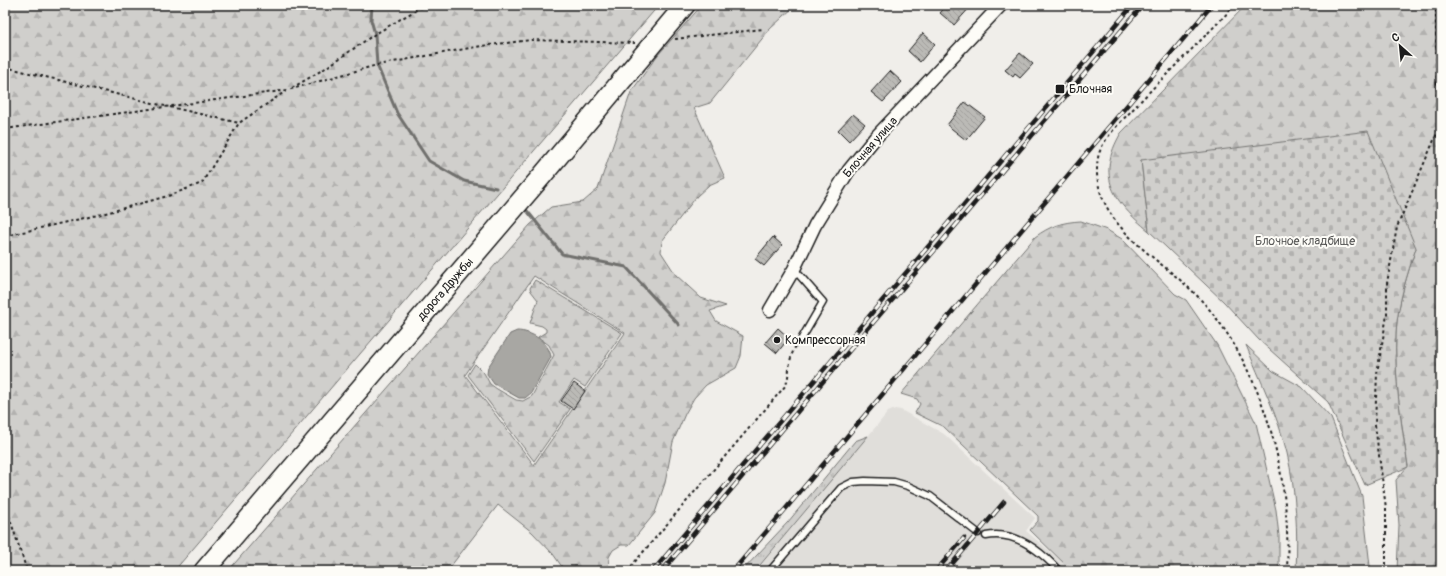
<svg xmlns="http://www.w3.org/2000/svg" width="1446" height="576" viewBox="0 0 1446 576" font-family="Pangolin,sans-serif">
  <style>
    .built { fill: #e0deda }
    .grass { fill: url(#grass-tufts); stroke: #767674 }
    .forest { fill: url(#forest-firs); stroke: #767674; fill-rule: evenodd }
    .cemetery { fill: url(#cemetery-stones); stroke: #767674 }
    .water { fill: #a8a7a3; stroke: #706f6d }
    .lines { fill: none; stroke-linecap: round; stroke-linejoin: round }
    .stream { stroke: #706f6d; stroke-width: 3 }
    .building { fill: url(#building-back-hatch); stroke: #1c1c1c }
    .service-casing { stroke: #1c1c1c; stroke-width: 9 }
    .minor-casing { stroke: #1c1c1c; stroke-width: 15 }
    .primary-casing { stroke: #1c1c1c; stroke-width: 22 }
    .path { stroke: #1c1c1c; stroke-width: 2; stroke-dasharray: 3 3; stroke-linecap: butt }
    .service { stroke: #fdfcf7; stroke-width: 6 }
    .minor { stroke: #fdfcf7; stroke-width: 12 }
    .primary { stroke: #fdfcf7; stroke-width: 19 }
    .rail-casing { stroke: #1c1c1c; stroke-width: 4.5 }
    .rail { stroke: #fdfcf7; stroke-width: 3; stroke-dasharray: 9; stroke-linecap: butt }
    .poi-dot { fill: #1c1c1c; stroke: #fdfcf7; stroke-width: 1.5 }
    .labels { text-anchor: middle; stroke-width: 4; stroke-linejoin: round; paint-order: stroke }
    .poi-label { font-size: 12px; fill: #1c1c1c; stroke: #fdfcf7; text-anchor: start }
    .street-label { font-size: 12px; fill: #1c1c1c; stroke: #fdfcf7 }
    .park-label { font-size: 12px; fill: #5b5b5a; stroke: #fdfcf7 }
  </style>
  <defs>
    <pattern id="grass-tufts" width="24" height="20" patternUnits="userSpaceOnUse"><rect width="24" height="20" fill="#d0cfcc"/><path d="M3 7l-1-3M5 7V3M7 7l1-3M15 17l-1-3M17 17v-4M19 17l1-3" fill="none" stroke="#b2b1af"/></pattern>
    <pattern id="forest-firs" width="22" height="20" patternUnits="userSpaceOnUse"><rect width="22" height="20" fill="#d0cfcc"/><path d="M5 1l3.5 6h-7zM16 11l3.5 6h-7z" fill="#b2b1af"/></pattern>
    <pattern id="cemetery-stones" width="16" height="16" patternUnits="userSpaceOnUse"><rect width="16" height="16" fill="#d0cfcc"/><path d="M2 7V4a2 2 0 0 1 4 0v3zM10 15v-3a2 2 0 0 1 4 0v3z" fill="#b2b1af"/></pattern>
    <pattern id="building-back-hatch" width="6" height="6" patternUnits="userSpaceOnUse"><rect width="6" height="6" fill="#bbbab6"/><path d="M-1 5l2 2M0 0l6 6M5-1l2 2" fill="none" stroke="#a09f9c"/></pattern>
  </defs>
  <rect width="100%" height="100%" fill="#f0eeea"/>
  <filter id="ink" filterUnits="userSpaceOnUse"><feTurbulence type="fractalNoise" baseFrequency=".025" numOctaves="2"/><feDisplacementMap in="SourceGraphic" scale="8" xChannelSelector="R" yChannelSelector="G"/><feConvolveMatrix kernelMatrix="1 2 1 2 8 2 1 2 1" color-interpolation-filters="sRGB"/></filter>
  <g filter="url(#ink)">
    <polygon class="built" points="895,409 901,410 944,434 1035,518 1026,531 1073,571 756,571 888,412"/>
    <polygon class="grass" points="868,436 755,571 742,571 788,522 855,441"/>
    <g class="forest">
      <polygon points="5,5 659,5 174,571 5,571"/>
      <path d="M702 5H796L770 29 710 103 694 108 725 178 709 185 697 196 662 241 661 252 676 275 701 298 726 306 710 311 716 321 743 336 741 356 736 368 706 385 694 398 685 414 673 442 665 483 655 513 629 545H621L613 550 609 557 608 571H565L553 554 532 532 498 505 447 571H228L530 225 551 207 583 202 598 189 631 92 657 56ZM534 276 625 333 534 465 465 375Z"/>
      <path d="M1246 5H1441V571H1397L1399 525 1396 480 1408 466C1401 422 1394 377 1396 332 1398 303 1407 275 1416 248L1141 160 1149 231C1114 202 1095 177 1121 133Z"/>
      <path d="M1081 221 1107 230 1122 239 1175 294 1186 300 1217 345 1256 423 1276 510 1279 536V571H1072L1030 530 1038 521V516L944 427 915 413 920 404 917 399 901 394 1035 237C1050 226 1062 222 1081 221Z"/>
      <polygon points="535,280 622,333 585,387 574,380 559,402 570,409 534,461 468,375 475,364 484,373 490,384 497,389 516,400 523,401 532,396 554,355 549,345 538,337 546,332 546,329 542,326 530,323 538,300 531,291 530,288"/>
      <path d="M1246 345 1273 371 1302 387 1331 418 1362 496 1370 566 1376 571H1296C1298 531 1296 492 1287 453 1278 416 1260 380 1246 345Z"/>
    </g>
    <path class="cemetery" d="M1368 131 1416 248C1407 275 1398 303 1396 332 1394 377 1401 422 1408 467L1365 485 1328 402 1259 340 1224 302 1149 231 1141 160Z"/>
    <path class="water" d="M517 331C531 331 549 342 551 357L531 393 525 398H519L494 384 487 374 488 367 510 334Z"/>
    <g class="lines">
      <g class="stream">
        <polyline points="372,5 371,20 375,34 377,65 397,113 429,161 464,181 496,188"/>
        <polyline points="524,207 562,254 626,267 679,325"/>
      </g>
    </g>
    <g class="building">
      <polygon points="947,5 972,5 954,25 940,13"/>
      <polygon points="923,33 935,44 920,62 908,51"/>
      <polygon points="1020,53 1033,64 1020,78 1015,74 1013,77 1005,70"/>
      <polygon points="890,71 902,82 883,102 871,92"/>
      <polygon points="965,102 985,117 966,140 947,125"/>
      <polygon points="853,114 865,124 849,141 838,130"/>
      <polygon points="773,237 782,245 764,266 755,259"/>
      <polygon points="778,328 789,338 777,353 765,343"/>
      <polygon points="574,383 585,391 573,409 561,401"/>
    </g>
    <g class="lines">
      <g class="service-casing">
        <g id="service">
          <polyline points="794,269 823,302 802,338"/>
          <path d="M986 536C1015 530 1040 550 1059 571"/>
          <polyline points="770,571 841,488 853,482 865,481 894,482 908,486 930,496 978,533"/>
        </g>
      </g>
      <g class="minor-casing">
        <polyline id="minor" points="770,310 794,269 815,225 849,170 875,138 1001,5"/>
      </g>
      <g class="primary-casing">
        <polyline id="primary" points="204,571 541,177 685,5"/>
      </g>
      <g class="path">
        <path d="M1235 5C1202 40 1167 73 1134 108 1122 121 1107 134 1100 151 1097 158 1097 166 1097 174 1101 227 1154 255 1189 288 1214 311 1234 341 1248 371 1278 433 1290 503 1287 571"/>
        <polyline points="675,39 763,29"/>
        <polyline points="5,67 165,106"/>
        <polyline points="292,88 324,69 375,34 425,5"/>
        <polyline points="170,107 239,123"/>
        <polyline points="5,129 288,90 377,65 481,46 531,40 635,43"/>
        <polyline points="5,236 102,214 168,196 202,183 239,123 286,91"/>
        <polyline points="5,504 27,571"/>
        <path d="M627 571 786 385C791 369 787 358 798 343"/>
        <polyline points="1386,571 1386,508 1375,425 1377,373 1387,315 1387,283 1397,227 1440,126 1437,97 1436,5"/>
      </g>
      <use href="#service" class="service"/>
      <use href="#minor" class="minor"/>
      <use href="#primary" class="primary"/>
      <g class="rail-casing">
        <g id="rail">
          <polyline points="653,571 1133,5"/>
          <polyline points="662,571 1143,5"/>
          <polyline points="733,571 1212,5"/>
          <polyline points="936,571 964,538"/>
          <polyline points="946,571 1004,502"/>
        </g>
      </g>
      <use href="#rail" class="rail"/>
    </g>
  </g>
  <g class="poi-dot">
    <rect x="1055" y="84" width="10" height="10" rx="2"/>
    <circle cx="777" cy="340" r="4"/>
  </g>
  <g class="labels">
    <g class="poi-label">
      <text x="1069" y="93">Блочная</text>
      <text x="785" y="344">Компрессорная</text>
    </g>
    <g class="street-label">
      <text transform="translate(870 147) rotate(-49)" y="4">Блочная улица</text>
      <text transform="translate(445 289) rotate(-49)" y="4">дорога Дружбы</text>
    </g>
    <g class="park-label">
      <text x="1305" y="245">Блочное кладбище</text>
    </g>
  </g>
  <rect width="1446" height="576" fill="none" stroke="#fdfcf7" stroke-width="20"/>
  <rect x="10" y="10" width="1426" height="556" fill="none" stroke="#1c1c1c" stroke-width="1.5" filter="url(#ink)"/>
  <g transform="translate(1400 46) rotate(333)" stroke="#fdfcf7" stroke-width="3" paint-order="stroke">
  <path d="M0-3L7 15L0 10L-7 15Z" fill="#1c1c1c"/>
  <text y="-6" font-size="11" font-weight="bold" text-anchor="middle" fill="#1c1c1c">С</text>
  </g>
</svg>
